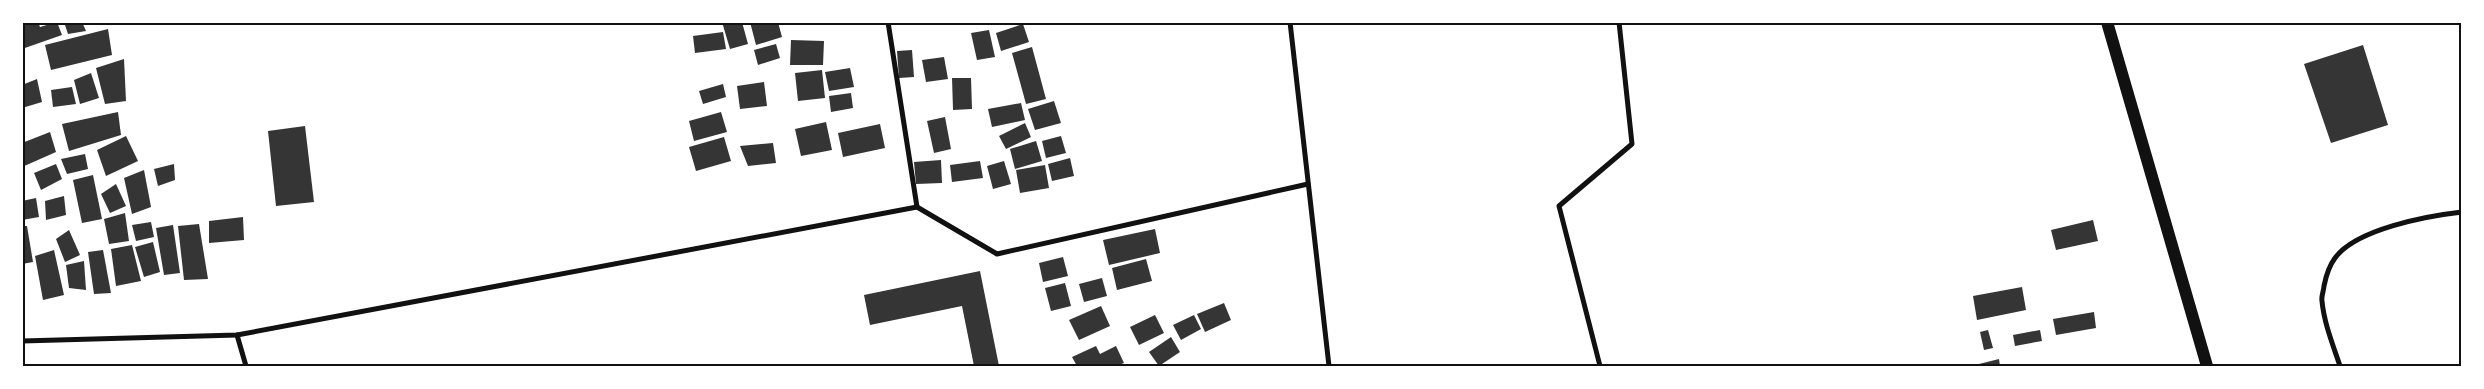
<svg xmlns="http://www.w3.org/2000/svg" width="2484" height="389" viewBox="0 0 2484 389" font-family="'DM Sans',sans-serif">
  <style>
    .building { fill: #353535 }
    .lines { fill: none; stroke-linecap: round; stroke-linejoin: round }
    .minor { stroke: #111; stroke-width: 5 }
    .primary { stroke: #111; stroke-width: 12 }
    .neatline { fill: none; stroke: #111; stroke-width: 2 }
  </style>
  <rect width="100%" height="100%" fill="#fff"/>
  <g class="building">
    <polygon points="22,22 38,22 40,27 57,22 62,35 22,49"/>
    <polygon points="64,22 82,22 86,31 68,34"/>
    <polygon points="722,22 742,22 748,44 730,49"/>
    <polygon points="750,22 778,22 782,37 756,45"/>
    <polygon points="1023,24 1029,42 1001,51 996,33"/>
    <polygon points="108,29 112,55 51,70 45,45"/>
    <polygon points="989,30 995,57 977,60 971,33"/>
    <polygon points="723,32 726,49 695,53 693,36"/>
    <polygon points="791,40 824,41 823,65 790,65"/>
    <polygon points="776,44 780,58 758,65 754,50"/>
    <polygon points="2363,45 2388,125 2331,143 2304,64"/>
    <polygon points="1032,47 1046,99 1026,104 1012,53"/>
    <polygon points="912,50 914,77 899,78 897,51"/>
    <polygon points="944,57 948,79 926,82 922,60"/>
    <polygon points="124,59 126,101 105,104 96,68"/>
    <polygon points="850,68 854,87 829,91 825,72"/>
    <polygon points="822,70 825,98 798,101 795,73"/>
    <polygon points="91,73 99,98 80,104 74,80"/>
    <polygon points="952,78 971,78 972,109 953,110"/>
    <polygon points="37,79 42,102 22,108 22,85"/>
    <polygon points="764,82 767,106 740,109 737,86"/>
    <polygon points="723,84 726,97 703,104 699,91"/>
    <polygon points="72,87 76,104 53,107 51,90"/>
    <polygon points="851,93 853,108 831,112 829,96"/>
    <polygon points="1054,101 1061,123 1035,130 1028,109"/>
    <polygon points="1021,103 1025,120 992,127 988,109"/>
    <polygon points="118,112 121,135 69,151 62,124"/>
    <polygon points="721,112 727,132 694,141 689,121"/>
    <polygon points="945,117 951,149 934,153 927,121"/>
    <polygon points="826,122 832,150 801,156 795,129"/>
    <polygon points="1025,123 1031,137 1006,149 999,136"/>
    <polygon points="880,124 885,148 843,157 838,133"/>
    <polygon points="305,126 314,202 276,206 268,131"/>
    <polygon points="50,132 56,152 22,167 22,143"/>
    <polygon points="126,136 138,161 106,176 97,150"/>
    <polygon points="1061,136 1066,153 1046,158 1042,141"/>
    <polygon points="724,137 731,161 696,171 689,147"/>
    <polygon points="1036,141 1042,161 1015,169 1010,149"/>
    <polygon points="773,143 776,163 748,166 740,146"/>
    <polygon points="85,154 88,169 67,174 61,159"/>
    <polygon points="1070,158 1074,176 1052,181 1048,164"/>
    <polygon points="941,160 942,183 916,184 914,162"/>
    <polygon points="980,161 983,178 952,182 950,165"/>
    <polygon points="1004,161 1011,184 993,189 987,166"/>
    <polygon points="56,164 62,179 41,190 34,173"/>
    <polygon points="174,164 175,180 158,186 154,169"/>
    <polygon points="1045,165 1049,188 1020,193 1016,170"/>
    <polygon points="144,170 151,207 132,214 124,178"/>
    <polygon points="93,175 102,219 82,223 73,180"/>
    <polygon points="116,184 126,206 110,213 101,194"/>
    <polygon points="64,196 66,215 46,220 45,201"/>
    <polygon points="36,198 39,217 22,220 22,201"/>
    <polygon points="125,213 129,241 109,244 104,219"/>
    <polygon points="243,217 244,240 209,243 209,221"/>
    <polygon points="2093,220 2098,241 2056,250 2051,230"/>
    <polygon points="151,222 154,237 136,241 132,225"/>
    <polygon points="199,224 208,279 184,280 178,226"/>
    <polygon points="173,225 180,273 164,275 156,228"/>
    <polygon points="22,226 27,226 33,262 22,264"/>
    <polygon points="1155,229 1160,253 1109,265 1103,240"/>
    <polygon points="69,230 80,255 65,262 56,239"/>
    <polygon points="153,242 160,272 144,277 135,247"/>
    <polygon points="132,245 141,281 116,286 111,249"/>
    <polygon points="54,250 64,295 43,300 35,256"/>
    <polygon points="103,250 111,293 94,294 88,252"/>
    <polygon points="1063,257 1068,276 1043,282 1039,263"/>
    <polygon points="1146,259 1152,281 1117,290 1112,268"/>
    <polygon points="84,261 86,290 69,288 66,265"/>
    <polygon points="980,271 999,366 974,366 962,306 870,325 864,295"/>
    <polygon points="1102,278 1107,296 1084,302 1079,284"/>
    <polygon points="1065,283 1071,306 1051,311 1045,288"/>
    <polygon points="2022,287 2026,310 1977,320 1973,296"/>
    <polygon points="1224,303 1231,320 1205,332 1197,314"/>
    <polygon points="1101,306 1110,326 1079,340 1069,320"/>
    <polygon points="2094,312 2096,328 2056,335 2053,319"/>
    <polygon points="1155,315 1164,333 1139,345 1130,327"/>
    <polygon points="1194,315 1201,329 1181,340 1173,325"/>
    <polygon points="1988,330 1993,348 1984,350 1980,332"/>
    <polygon points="2040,330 2042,341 2015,346 2013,335"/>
    <polygon points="1171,337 1180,352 1159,366 1149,352"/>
    <polygon points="1096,346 1100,354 1116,346 1124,363 1116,366 1077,366 1072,357"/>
    <polygon points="1999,359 2000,366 1980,366 1979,364"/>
  </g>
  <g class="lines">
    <g class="minor">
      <polyline points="888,22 917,207"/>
      <polyline points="1290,22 1329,366"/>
      <polyline points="237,335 246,366"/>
      <polyline points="22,341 237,335 917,207 997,254 1308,184"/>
      <polyline points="1600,366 1559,206 1632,144 1619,22"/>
      <path d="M2340 366C2333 345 2324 323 2322 301 2321 296 2324 290 2324 286 2326 276 2329 266 2335 258 2356 229 2427 216 2462 212"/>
    </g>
    <polyline class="primary" points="2107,22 2207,366"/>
  </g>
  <rect width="2484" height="389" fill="none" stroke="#ffffff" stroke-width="48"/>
  <rect x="24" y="24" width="2436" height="341" class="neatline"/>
</svg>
